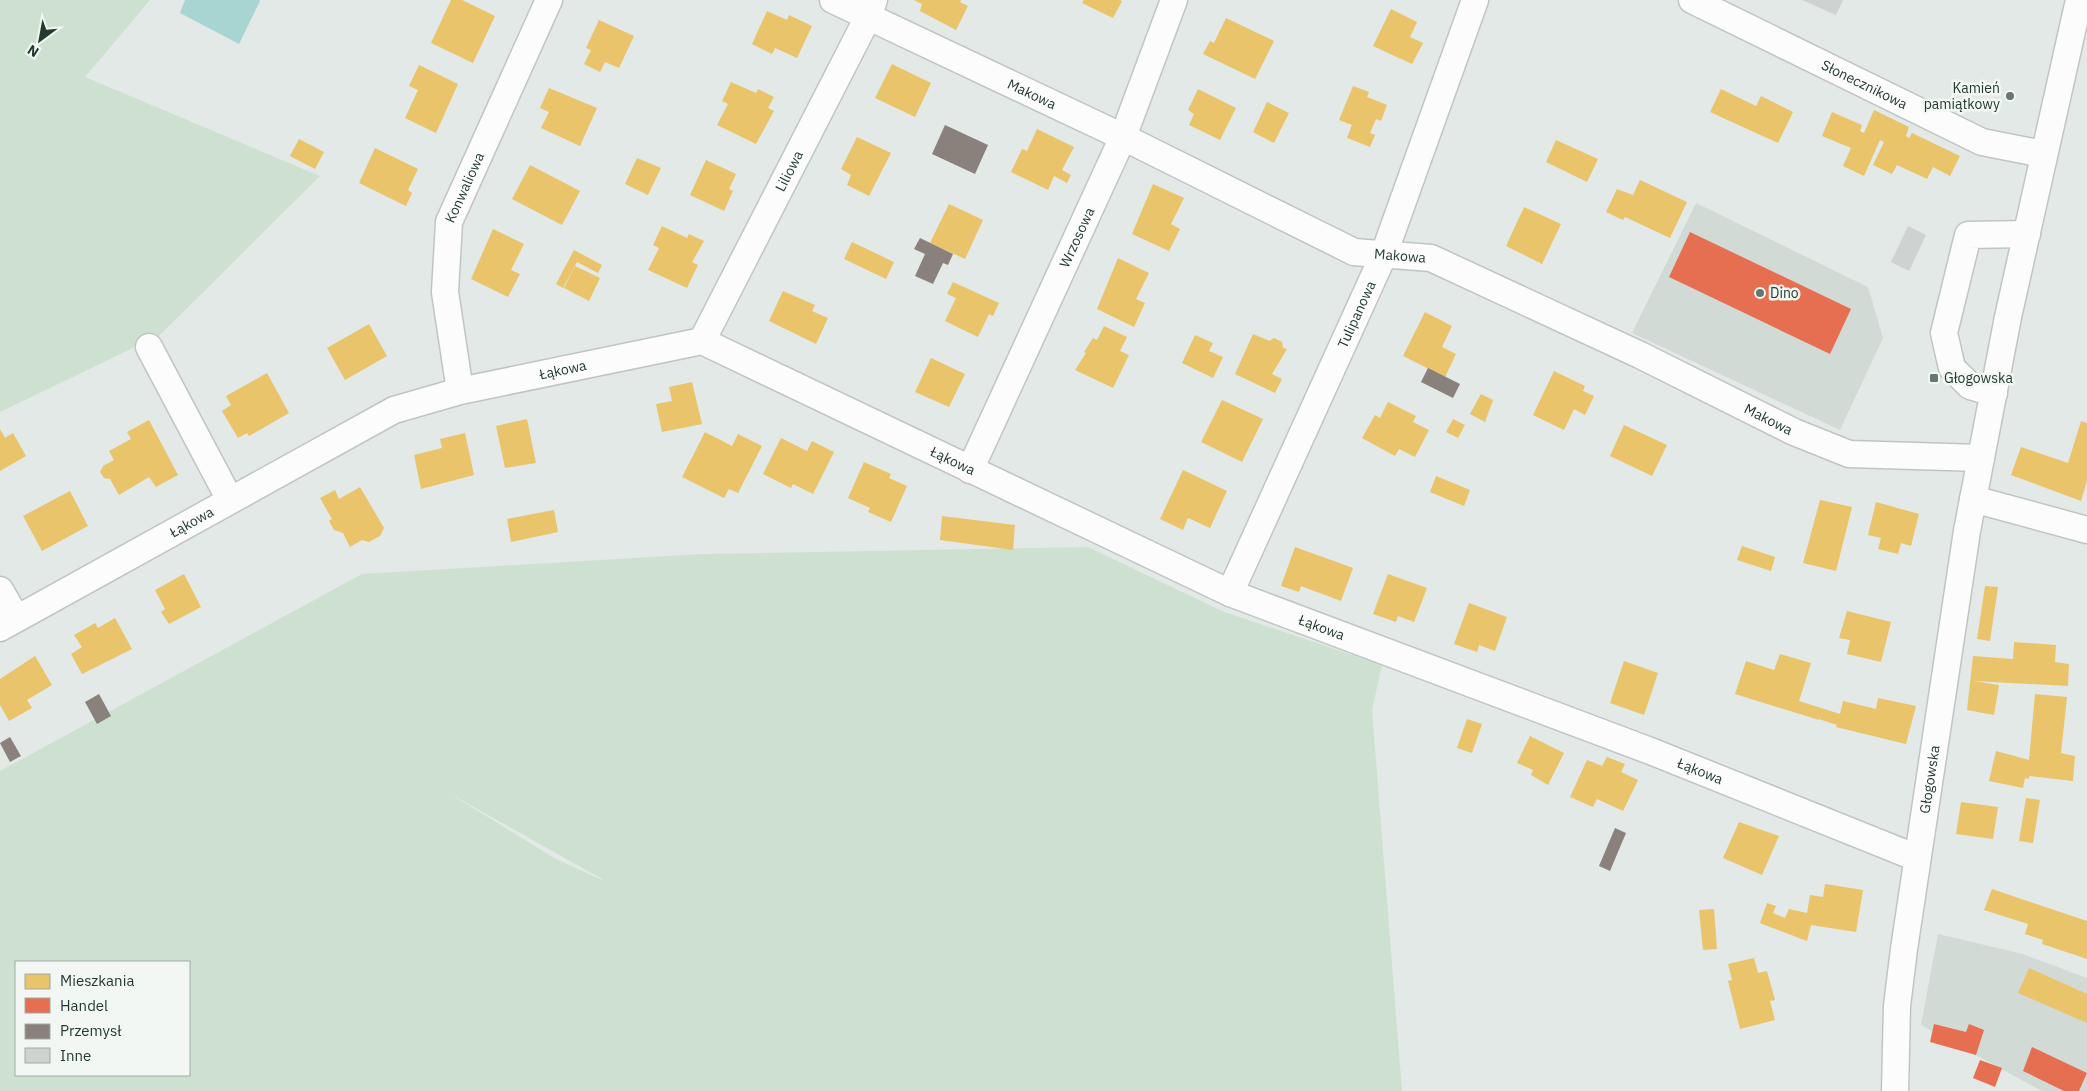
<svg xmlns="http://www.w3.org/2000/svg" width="2087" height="1091" viewBox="0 0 2087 1091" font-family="'IBM Plex Sans',sans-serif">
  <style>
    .built { fill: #d2dad5 }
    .green { fill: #cee1d0; fill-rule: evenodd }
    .water { fill: #a8d4d2 }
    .homes { fill: #e9c46a }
    .shops { fill: #e76f51 }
    .industry { fill: #8a817c }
    .building { fill: #ced2d0 }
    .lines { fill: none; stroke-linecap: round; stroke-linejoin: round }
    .minor-casing { stroke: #c0c5c3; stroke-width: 29 }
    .minor { stroke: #fbfcfb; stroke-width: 26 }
    .poi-dot { fill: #66776f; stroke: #f2f7f3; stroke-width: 2 }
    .labels { text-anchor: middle; stroke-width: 5; stroke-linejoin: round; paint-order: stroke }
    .street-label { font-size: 14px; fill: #233a2f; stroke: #f2f7f3 }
    .poi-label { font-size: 14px; fill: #233a2f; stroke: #f2f7f3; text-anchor: start }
  </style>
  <rect width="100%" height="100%" fill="#e3e9e6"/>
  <g class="built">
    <polygon points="1696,203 1868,287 1883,338 1840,430 1632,333"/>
    <polygon points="1938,934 2023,954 2087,978 2087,1091 2042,1091 1921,1025"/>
  </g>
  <g class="green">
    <polygon points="0,0 150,0 85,77 320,176 160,335 0,412"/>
    <path d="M1088 547 1222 611 1382 665 1372 710 1402 1091H0V771L362 574 702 554ZM447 792 602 879V880L556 859ZM16 962H189V1075H16Z"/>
  </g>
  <polygon class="water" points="185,0 259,0 260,1 239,44 180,13"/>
  <g class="homes">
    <polygon points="451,0 462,0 495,16 473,63 431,43"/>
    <polygon points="914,0 961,0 960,2 968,6 956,30 920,11 922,4"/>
    <polygon points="1084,0 1120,0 1122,1 1113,18 1082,3"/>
    <polygon points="1391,9 1417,22 1410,37 1423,43 1412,64 1373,46"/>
    <polygon points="767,11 787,20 789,15 812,26 797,58 775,48 772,54 752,44"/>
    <polygon points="1226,18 1274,41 1255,79 1203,54 1210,41 1214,43"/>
    <polygon points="599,20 634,36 619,68 605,62 600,72 584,64 591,50 586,48"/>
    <polygon points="892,64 931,83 915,117 875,98"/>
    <polygon points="419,65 458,84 436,133 405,118 418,90 409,86"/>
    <polygon points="731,82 756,93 758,89 774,97 768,108 774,111 756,144 717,125 728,104 722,101"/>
    <polygon points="1353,86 1369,92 1367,97 1387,105 1381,121 1376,119 1370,133 1375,135 1370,147 1347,138 1352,125 1339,120"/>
    <polygon points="549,88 597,108 580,146 541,128 549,112 540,108"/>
    <polygon points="1198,89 1236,108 1220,140 1189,125 1194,114 1188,110"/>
    <polygon points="1721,89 1756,106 1761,96 1793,112 1778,143 1710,112"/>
    <polygon points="1267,102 1289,113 1274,143 1253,132"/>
    <polygon points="1874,110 1909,127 1906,136 1909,138 1912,133 1960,156 1950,176 1933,167 1927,179 1897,165 1892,174 1873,165 1884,142 1880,140 1864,176 1843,166 1851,148 1822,136 1832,112 1862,125 1860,131 1864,133"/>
    <polygon points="1037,129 1074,147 1062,170 1071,175 1067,183 1054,176 1048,190 1011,172 1022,149 1027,151"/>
    <polygon points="857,137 891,153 869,196 847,185 851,175 841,169"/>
    <polygon points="299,139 324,152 315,169 290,156"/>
    <polygon points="1556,140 1598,159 1587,182 1546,162"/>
    <polygon points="375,148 418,169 408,190 412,193 406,206 359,183"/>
    <polygon points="637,158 661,168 648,195 625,184"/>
    <polygon points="706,160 736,174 729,189 733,191 724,211 690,195"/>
    <polygon points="530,165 580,191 562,225 512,199"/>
    <polygon points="1640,180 1687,202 1670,238 1625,217 1623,220 1606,212 1617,189 1633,195"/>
    <polygon points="1153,184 1184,198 1171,224 1180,229 1169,251 1132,234"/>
    <polygon points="949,204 983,220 965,259 930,243"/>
    <polygon points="1524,207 1561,224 1542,264 1506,246"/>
    <polygon points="662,226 687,238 689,234 704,241 692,262 698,265 687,288 648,270 659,248 653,245"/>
    <polygon points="493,229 524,244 511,270 520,274 508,297 471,279"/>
    <polygon points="852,242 894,262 886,279 844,259"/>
    <polygon points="574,250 602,265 598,273 577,262 563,288 556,284"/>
    <polygon points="1118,258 1149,273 1136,299 1145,303 1134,327 1097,309"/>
    <polygon points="575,266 600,278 589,301 564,288"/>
    <polygon points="953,282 999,303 993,316 989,314 978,337 945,321 956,298 947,294"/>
    <polygon points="783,291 815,305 812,311 828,318 816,344 769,321"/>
    <polygon points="1425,312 1452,326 1442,347 1456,354 1445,377 1403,356"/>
    <polygon points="369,324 387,356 345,380 327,348"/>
    <polygon points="1104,326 1127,337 1120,351 1129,355 1113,388 1075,370 1086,353 1084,352 1093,338 1097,340"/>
    <polygon points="1253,334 1270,341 1274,338 1282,342 1283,348 1287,349 1272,374 1282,379 1275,393 1235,374"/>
    <polygon points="1195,335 1213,343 1209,351 1223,357 1213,378 1182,363"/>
    <polygon points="931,358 965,374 949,407 915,392"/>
    <polygon points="1554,371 1585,386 1583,391 1594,396 1585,415 1574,409 1564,430 1533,415"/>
    <polygon points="267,373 289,413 249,436 247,433 238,438 222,411 231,405 226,396"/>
    <polygon points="692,382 702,424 662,432 656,404 672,401 669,387"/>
    <polygon points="1481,394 1493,400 1485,422 1470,414"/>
    <polygon points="1222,400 1263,419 1242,462 1201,442"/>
    <polygon points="1388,402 1416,416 1413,422 1429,430 1415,457 1399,449 1395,456 1362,438 1375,415 1380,418"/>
    <polygon points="527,419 536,463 505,468 496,426"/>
    <polygon points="1453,419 1465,425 1458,438 1446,432"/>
    <polygon points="149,420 178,475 156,487 149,477 119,495 110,479 104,478 100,472 103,466 114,460 109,451 131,439 127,432"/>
    <polygon points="2081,421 2087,423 2087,481 2081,501 2011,475 2021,447 2068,463"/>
    <polygon points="1624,425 1667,445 1652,476 1610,456"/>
    <polygon points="0,429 5,438 13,433 26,456 0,471"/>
    <polygon points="705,432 732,446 738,434 762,446 738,493 729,489 724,498 682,477"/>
    <polygon points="465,433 474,475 421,489 414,455 442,448 440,439"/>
    <polygon points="781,438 807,451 812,441 834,452 813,494 793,484 791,488 763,474"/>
    <polygon points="864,462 891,474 889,478 907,486 891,522 868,512 870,508 848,498"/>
    <polygon points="1183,470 1227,491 1210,528 1188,518 1183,530 1160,519"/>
    <polygon points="1436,476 1470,490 1464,506 1430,492"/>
    <polygon points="360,487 384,528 380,536 369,542 362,540 350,547 343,533 334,530 329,521 332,519 320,498 335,490 339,499"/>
    <polygon points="70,491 88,526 42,551 23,516"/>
    <polygon points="1820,500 1852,507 1836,571 1803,563"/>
    <polygon points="1876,502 1919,514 1911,546 1901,543 1898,554 1878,549 1881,538 1868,535"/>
    <polygon points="554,510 558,532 511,542 507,519"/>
    <polygon points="942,516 1015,525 1013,550 940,540"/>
    <polygon points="1742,546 1775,557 1771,571 1737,560"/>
    <polygon points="1295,547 1353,568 1341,601 1301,586 1299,592 1281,586"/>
    <polygon points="184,574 201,607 169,624 161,612 165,609 155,590"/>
    <polygon points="1388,574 1427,588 1414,622 1398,616 1396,622 1373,614"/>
    <polygon points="1985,586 1998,587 1990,641 1977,639"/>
    <polygon points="1469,603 1507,617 1495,651 1479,645 1477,652 1454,644"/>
    <polygon points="1847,611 1891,622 1881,662 1847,654 1850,640 1839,638"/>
    <polygon points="115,618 132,649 82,674 71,654 82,647 74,635 95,623 98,628"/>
    <polygon points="2014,642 2056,645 2055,662 2069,664 2068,686 1973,681 1999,685 1994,715 1967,710 1973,656 2013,659"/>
    <polygon points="1780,654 1811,663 1799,701 1840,714 1843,701 1876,709 1878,698 1916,706 1906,744 1836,727 1837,725 1819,719 1819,720 1735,694 1746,661 1774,670"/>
    <polygon points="35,656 52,685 27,700 32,708 9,721 0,705 0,679"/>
    <polygon points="1624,661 1658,673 1644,715 1610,703"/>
    <polygon points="2035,694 2067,697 2061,753 2075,756 2073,781 2030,776 2028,779 2025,778 2023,788 1989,781 1996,751 2029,760"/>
    <polygon points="1467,719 1482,724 1472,753 1457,748"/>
    <polygon points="1530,736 1564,753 1548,785 1531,775 1533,770 1517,763"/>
    <polygon points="1607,757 1625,764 1621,772 1638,780 1623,811 1597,799 1593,807 1570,797 1587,760 1602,766"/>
    <polygon points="2026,798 2040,800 2033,843 2019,841"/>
    <polygon points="1961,802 1998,807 1993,839 1956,834"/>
    <polygon points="1739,822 1779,836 1762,875 1723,858"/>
    <polygon points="1825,884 1863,890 1856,932 1811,925 1807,941 1760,923 1767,903 1776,906 1773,913 1785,918 1789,909 1807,913 1810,895 1823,897"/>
    <polygon points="1992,889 2087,921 2087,959 2042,944 2043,940 2025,934 2028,924 1984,910"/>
    <polygon points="1714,909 1717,949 1703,950 1699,910"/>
    <polygon points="1754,958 1758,973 1767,971 1775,1000 1770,1001 1775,1020 1740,1029 1728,981 1732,980 1728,964"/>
    <polygon points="2029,968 2087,994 2087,1023 2018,993"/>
  </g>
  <g class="shops">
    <polygon points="1690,232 1851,309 1830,354 1669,277"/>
    <polygon points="1934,1024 1966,1032 1969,1024 1984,1030 1976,1055 1930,1042"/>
    <polygon points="2032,1047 2087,1073 2079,1091 2064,1091 2023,1071"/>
    <polygon points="1980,1060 2002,1068 1995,1087 1973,1078"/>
  </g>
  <g class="industry">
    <polygon points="945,125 988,145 975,174 932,154"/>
    <polygon points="920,238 953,254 948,265 943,263 933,284 915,276 925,254 914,249"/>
    <polygon points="1428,368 1460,384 1453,398 1421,382"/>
    <polygon points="99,694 111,716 97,724 85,702"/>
    <polygon points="10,737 21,756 10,762 0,743"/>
    <polygon points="1615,828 1626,833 1610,871 1599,866"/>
  </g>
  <g class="building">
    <polygon points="1802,0 1843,0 1836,15"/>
    <polygon points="1908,226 1926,235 1909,271 1891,262"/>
  </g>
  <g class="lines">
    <g class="minor-casing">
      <g id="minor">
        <path id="s1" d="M833 0 1123 137 1354 252 1431 258 1640 355 1794 432 1849 454 1981 458"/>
        <path id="s2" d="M1692 0 1982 142 2043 154"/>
        <path id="s3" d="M702 341 868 17 874 0"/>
        <polyline points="149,347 230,500"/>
        <path id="s4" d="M460 391 445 292 449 222 549 0"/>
        <polyline points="1994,393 1970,386 1952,368 1944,333 1968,235 2027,234"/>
        <path id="s5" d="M970 470 1123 137 1174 0"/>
        <polyline points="1973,499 2087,530"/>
        <polyline points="0,590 16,618"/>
        <path id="s6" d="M1230 593 1384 254 1475 0"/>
        <path id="s7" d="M0 628 394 410 460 391 702 341 1230 593 1653 752 1917 858"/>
        <path id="s8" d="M1895 1091 1897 1006 1904 949 1967 531 2008 317 2079 0"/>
      </g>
    </g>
    <use href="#minor" class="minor"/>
  </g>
  <g class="poi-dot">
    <circle cx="2010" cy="96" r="5"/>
    <circle cx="1760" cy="293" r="5"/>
    <rect x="1929" y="373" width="10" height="10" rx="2.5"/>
  </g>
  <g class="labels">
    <g class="street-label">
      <text dy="5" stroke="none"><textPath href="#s2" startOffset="192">Słonecznikowa</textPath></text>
      <text dy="5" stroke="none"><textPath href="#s1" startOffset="220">Makowa</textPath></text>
      <text dy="5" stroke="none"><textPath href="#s3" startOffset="191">Liliowa</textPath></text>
      <text dy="5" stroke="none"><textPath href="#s4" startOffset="208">Konwaliowa</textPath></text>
      <text dy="5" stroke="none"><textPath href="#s5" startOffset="256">Wrzosowa</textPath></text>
      <text dy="5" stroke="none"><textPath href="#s1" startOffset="625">Makowa</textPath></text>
      <text dy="5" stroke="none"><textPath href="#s6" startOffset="306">Tulipanowa</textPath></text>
      <text dy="5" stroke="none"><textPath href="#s7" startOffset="624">Łąkowa</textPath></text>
      <text dy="5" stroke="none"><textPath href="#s1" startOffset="1030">Makowa</textPath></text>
      <text dy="5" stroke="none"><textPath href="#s7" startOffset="1044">Łąkowa</textPath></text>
      <text dy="5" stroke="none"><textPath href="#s7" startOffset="219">Łąkowa</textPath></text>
      <text dy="5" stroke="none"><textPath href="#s7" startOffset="1449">Łąkowa</textPath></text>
      <text dy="5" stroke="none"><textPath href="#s7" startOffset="1854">Łąkowa</textPath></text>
      <text dy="5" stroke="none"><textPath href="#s8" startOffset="314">Głogowska</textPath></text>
    </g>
    <g class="poi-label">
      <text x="2000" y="93" text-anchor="end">Kamień<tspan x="2000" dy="16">pamiątkowy</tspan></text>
      <text x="1770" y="298">Dino</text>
      <text x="1944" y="383">Głogowska</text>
    </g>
  </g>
  <rect x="15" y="961" width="175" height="115" fill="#f2f7f3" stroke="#9faba5"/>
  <rect x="25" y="974" width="25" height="15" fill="#e9c46a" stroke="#9faba5"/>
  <text x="60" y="986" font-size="15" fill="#233a2f">Mieszkania</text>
  <rect x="25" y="998" width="25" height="15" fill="#e76f51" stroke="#9faba5"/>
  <text x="60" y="1011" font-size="15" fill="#233a2f">Handel</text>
  <rect x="25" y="1024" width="25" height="15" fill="#8a817c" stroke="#9faba5"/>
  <text x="60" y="1036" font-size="15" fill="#233a2f">Przemysł</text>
  <rect x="25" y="1048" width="25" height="15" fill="#ced2d0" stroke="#9faba5"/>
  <text x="60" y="1061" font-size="15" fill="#233a2f">Inne</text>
  <g transform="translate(40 40) rotate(212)" stroke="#f2f7f3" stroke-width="4" paint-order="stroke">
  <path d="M0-4L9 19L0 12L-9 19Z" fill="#233a2f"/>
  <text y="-8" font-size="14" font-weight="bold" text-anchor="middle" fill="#233a2f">N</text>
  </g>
</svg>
